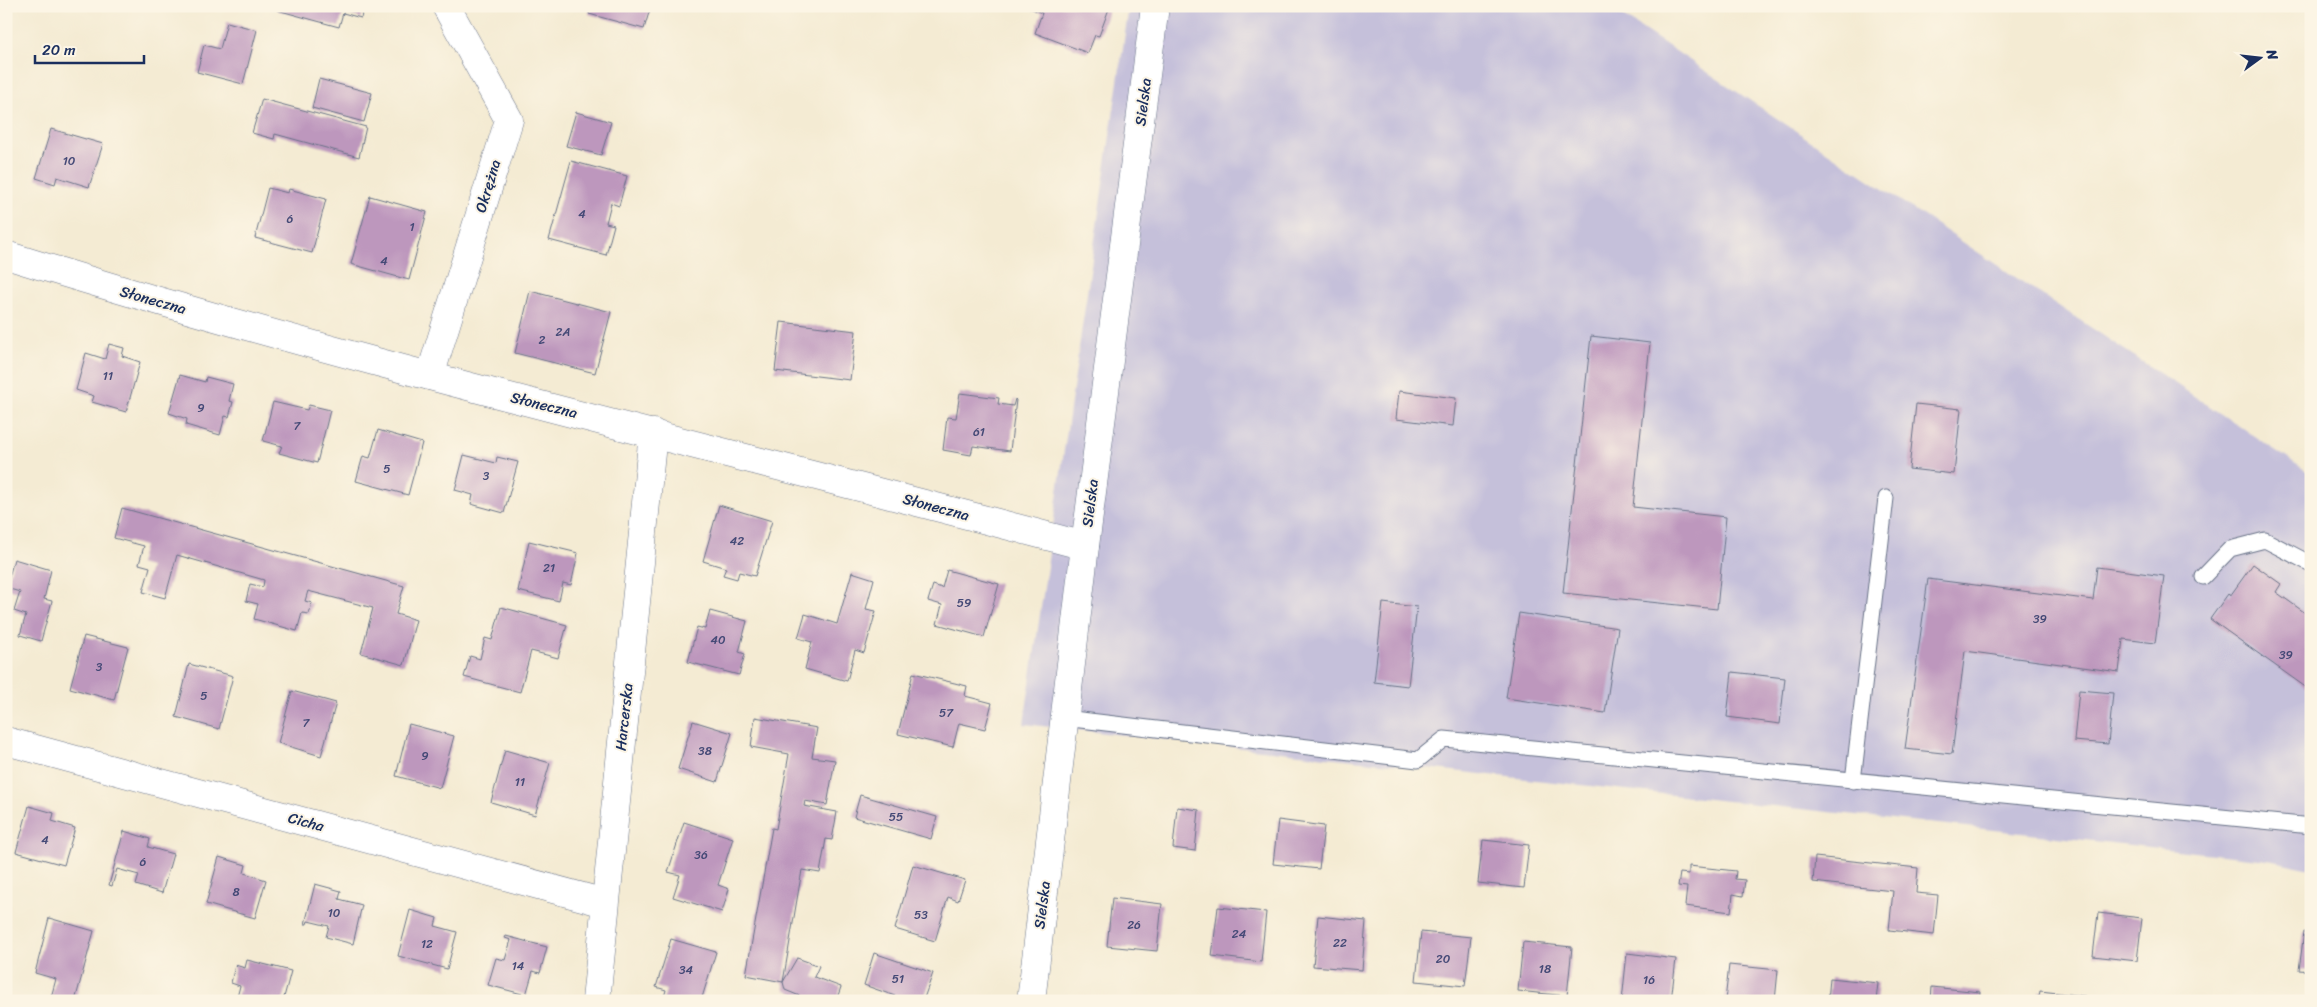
<svg xmlns="http://www.w3.org/2000/svg" width="2317" height="1007" viewBox="0 0 2317 1007" font-family="Sriracha,sans-serif">
  <style>
    .industrial { fill: #c5c0da }
    .building { fill: #bd97bd }
    .lines { fill: none; stroke-linecap: round; stroke-linejoin: round }
    .lane-casing { stroke: #677187; stroke-width: 17 }
    .street-casing { stroke: #677187; stroke-width: 29 }
    .lane { stroke: #fff; stroke-width: 15 }
    .street { stroke: #fff; stroke-width: 28 }
    .labels { text-anchor: middle; stroke-width: 4; stroke-linejoin: round; paint-order: stroke }
    .number-label { font-size: 12px; fill: #444976 }
    .street-label { font-size: 15px; fill: #1b2f5e; stroke: #fcf5e5 }
  </style>
  <rect width="100%" height="100%" fill="#fcf5e5"/>
  <filter id="ink" filterUnits="userSpaceOnUse"><feTurbulence type="fractalNoise" baseFrequency=".02" numOctaves="2"/><feDisplacementMap in="SourceGraphic" scale="10" xChannelSelector="R" yChannelSelector="G"/><feConvolveMatrix kernelMatrix="1 2 1 2 8 2 1 2 1" color-interpolation-filters="sRGB"/></filter>
  <filter id="wash" filterUnits="userSpaceOnUse"><feTurbulence type="fractalNoise" baseFrequency=".0096" numOctaves="4" result="noise"/><feDisplacementMap in="SourceGraphic" scale="20" xChannelSelector="R" yChannelSelector="G"/><feGaussianBlur stdDeviation="1.12" result="paint"/><feColorMatrix in="noise" values="0 0 0 0 0 0 0 0 0 0 0 0 0 0 0 0 0 1.4 0 .05"/><feComposite in="paint" operator="in"/></filter>
  <g filter="url(#wash)">
    <rect width="100%" height="100%" fill="#f4ebd3"/>
    <polygon class="industrial" points="1129,6 1608,6 2311,474 2311,869 2268,860 1024,724"/>
    <g id="blocks">
      <g class="building">
        <polygon points="278,6 364,6 361,18 343,13 339,27 277,10"/>
        <polygon points="591,6 651,6 644,29 589,14"/>
        <polygon points="1025,6 1110,6 1099,36 1095,35 1088,53 1035,33 1042,13"/>
        <polygon points="227,22 257,30 243,84 197,72 204,45 220,49"/>
        <polygon points="319,79 372,93 364,122 312,108"/>
        <polygon points="262,99 366,127 359,157 275,134 274,139 252,133"/>
        <polygon points="576,112 611,122 601,155 566,146"/>
        <polygon points="51,129 103,144 89,187 57,177 55,184 36,178"/>
        <polygon points="571,161 627,176 619,206 611,203 606,223 614,225 606,255 549,240"/>
        <polygon points="268,188 288,193 289,189 326,199 312,253 255,238"/>
        <polygon points="370,196 427,212 409,280 351,264"/>
        <polygon points="530,291 611,312 595,373 515,353"/>
        <polygon points="781,322 856,331 850,380 775,371"/>
        <polygon points="1591,336 1650,343 1633,507 1726,517 1717,609 1563,593"/>
        <polygon points="109,344 124,348 122,356 140,362 126,412 92,402 94,396 76,390 86,353 105,359"/>
        <polygon points="180,375 205,382 206,377 233,384 229,401 233,402 229,417 225,416 220,435 186,425 187,419 169,413"/>
        <polygon points="1399,391 1456,398 1453,426 1396,419"/>
        <polygon points="960,393 999,398 998,404 1013,406 1015,399 1016,400 1010,451 973,446 971,455 943,450 947,417 956,418"/>
        <polygon points="273,402 307,410 309,405 330,410 317,463 279,453 282,446 263,441"/>
        <polygon points="1916,404 1961,409 1954,474 1909,469"/>
        <polygon points="378,430 422,443 408,495 356,481 363,456 370,458"/>
        <polygon points="464,455 496,463 497,457 518,462 504,513 471,504 473,495 455,490"/>
        <polygon points="719,505 772,521 755,576 739,572 737,579 723,575 726,568 703,561"/>
        <polygon points="122,508 404,586 396,614 416,620 404,665 361,653 373,608 308,591 305,601 312,603 309,614 302,613 297,631 254,619 258,604 246,601 250,584 263,587 264,580 177,555 165,598 143,592 150,567 139,564 144,546 114,538"/>
        <polygon points="529,541 578,553 571,585 563,583 559,601 518,591"/>
        <polygon points="14,559 51,570 44,599 52,601 41,641 20,635 26,615 14,611 20,592 6,588"/>
        <polygon points="2253,564 2281,584 2276,592 2311,617 2311,691 2210,619 2228,594 2230,596"/>
        <polygon points="2097,567 2164,576 2155,643 2123,639 2119,672 1965,651 1952,754 1905,749 1928,579 2093,600"/>
        <polygon points="947,570 999,584 984,637 937,624 942,605 928,601 933,585 942,588"/>
        <polygon points="852,572 874,579 866,609 876,611 864,653 855,650 847,681 805,669 812,642 798,638 805,614 837,624"/>
        <polygon points="1383,603 1417,607 1408,686 1374,682"/>
        <polygon points="501,607 567,625 558,658 531,651 520,692 464,677 470,656 480,659 485,638 492,640"/>
        <polygon points="710,611 747,621 739,652 745,654 739,675 688,662 697,627 705,629"/>
        <polygon points="1519,613 1618,628 1605,713 1506,698"/>
        <polygon points="84,636 128,647 114,700 70,688"/>
        <polygon points="189,664 233,676 219,729 176,717"/>
        <polygon points="1732,672 1785,678 1780,724 1727,717"/>
        <polygon points="913,673 967,686 965,696 992,703 985,729 959,723 953,747 898,734"/>
        <polygon points="2079,690 2113,693 2108,744 2074,741"/>
        <polygon points="292,691 336,703 321,756 278,743"/>
        <polygon points="755,717 817,728 812,757 835,760 827,805 805,801 804,806 837,812 832,840 826,839 820,873 802,870 783,982 746,975 772,828 776,829 789,754 751,747"/>
        <polygon points="693,721 732,733 717,782 678,769"/>
        <polygon points="409,724 454,736 440,788 396,776"/>
        <polygon points="505,750 550,763 535,815 491,802"/>
        <polygon points="860,795 937,817 931,839 854,817"/>
        <polygon points="29,806 54,813 52,821 75,828 64,865 16,852"/>
        <polygon points="1177,807 1199,810 1195,851 1173,848"/>
        <polygon points="1278,820 1324,826 1319,869 1273,864"/>
        <polygon points="684,822 733,838 718,885 729,889 722,912 673,897 680,875 668,872"/>
        <polygon points="124,831 150,839 148,847 173,854 162,893 136,885 139,875 117,869 112,886 109,885"/>
        <polygon points="1483,840 1529,845 1524,888 1478,883"/>
        <polygon points="219,857 246,865 244,873 266,880 255,918 206,904"/>
        <polygon points="1815,857 1918,868 1916,893 1938,895 1934,935 1889,930 1893,891 1813,882"/>
        <polygon points="913,865 965,880 958,901 948,897 935,941 895,929"/>
        <polygon points="1689,866 1736,871 1735,879 1745,880 1743,896 1733,894 1731,912 1685,906 1687,887 1678,886 1680,873 1689,874"/>
        <polygon points="315,884 341,891 339,899 362,905 353,944 326,937 329,926 308,921 307,924 305,924"/>
        <polygon points="1112,898 1162,904 1157,951 1107,946"/>
        <polygon points="1218,907 1266,912 1261,962 1212,956"/>
        <polygon points="410,910 437,918 435,926 457,932 447,969 398,956"/>
        <polygon points="2098,913 2142,918 2137,961 2093,956"/>
        <polygon points="1318,916 1366,921 1362,970 1313,966"/>
        <polygon points="49,918 94,931 75,1001 50,1001 56,979 35,973"/>
        <polygon points="1421,932 1471,937 1465,986 1416,981"/>
        <polygon points="2304,932 2311,933 2311,971 2299,970"/>
        <polygon points="506,936 547,947 540,973 533,971 526,995 488,985 496,958 505,960 511,940 505,938"/>
        <polygon points="671,939 716,952 701,1001 663,1001 666,990 656,987"/>
        <polygon points="1523,942 1572,947 1567,996 1518,991"/>
        <polygon points="874,953 933,973 923,1001 909,1001 864,985"/>
        <polygon points="1627,953 1676,959 1671,1001 1622,1001"/>
        <polygon points="797,958 819,966 814,977 841,987 836,1001 812,1001 785,990 783,982"/>
        <polygon points="247,960 291,971 283,1001 236,1001 240,986 231,983 235,965 245,968"/>
        <polygon points="1729,965 1778,970 1775,1001 1725,1001"/>
        <polygon points="1830,978 1878,983 1876,1001 1828,1001"/>
        <polygon points="1932,987 1980,992 1979,1001 1931,1001"/>
        <polygon points="2040,991 2085,996 2084,1001 2038,1001"/>
      </g>
    </g>
  </g>
  <g filter="url(#ink)">
    <use href="#blocks" fill-opacity="0" stroke="#677187" stroke-width="1"/>
    <g class="lines">
      <g class="lane-casing">
        <g id="lane">
          <polyline points="2203,577 2230,549 2265,540 2311,564"/>
          <polyline points="1064,718 1418,760 1444,739 2311,826"/>
          <polyline points="1853,781 1886,498"/>
        </g>
      </g>
      <g class="street-casing">
        <g id="street">
          <path d="M6 255C362 366 725 450 1085 546"/>
          <polyline points="430,376 509,120 446,6"/>
          <polyline points="6,741 605,903"/>
          <polyline points="596,1001 653,433"/>
          <polyline points="1031,1001 1085,546 1155,6"/>
        </g>
      </g>
      <use href="#lane" class="lane"/>
      <use href="#street" class="street"/>
    </g>
  </g>
  <g class="labels">
    <g class="number-label">
      <text x="69" y="165">10</text>
      <text x="582" y="218">4</text>
      <text x="290" y="223">6</text>
      <text x="412" y="231">1</text>
      <text x="384" y="265">4</text>
      <text x="563" y="336">2A</text>
      <text x="542" y="344">2</text>
      <text x="108" y="380">11</text>
      <text x="201" y="412">9</text>
      <text x="297" y="430">7</text>
      <text x="979" y="436">61</text>
      <text x="387" y="473">5</text>
      <text x="486" y="480">3</text>
      <text x="737" y="545">42</text>
      <text x="549" y="572">21</text>
      <text x="964" y="607">59</text>
      <text x="2040" y="623">39</text>
      <text x="718" y="644">40</text>
      <text x="2286" y="659">39</text>
      <text x="99" y="671">3</text>
      <text x="204" y="700">5</text>
      <text x="946" y="717">57</text>
      <text x="306" y="727">7</text>
      <text x="705" y="755">38</text>
      <text x="425" y="760">9</text>
      <text x="520" y="786">11</text>
      <text x="896" y="821">55</text>
      <text x="45" y="844">4</text>
      <text x="701" y="859">36</text>
      <text x="143" y="866">6</text>
      <text x="236" y="896">8</text>
      <text x="334" y="917">10</text>
      <text x="921" y="919">53</text>
      <text x="1134" y="929">26</text>
      <text x="1239" y="938">24</text>
      <text x="1340" y="947">22</text>
      <text x="427" y="948">12</text>
      <text x="1443" y="963">20</text>
      <text x="518" y="970">14</text>
      <text x="1545" y="973">18</text>
      <text x="686" y="974">34</text>
      <text x="898" y="983">51</text>
      <text x="1649" y="984">16</text>
    </g>
    <g class="street-label">
      <text transform="translate(1143 102) rotate(-83)" y="5">Sielska</text>
      <text transform="translate(488 186) rotate(-73)" y="5">Okrężna</text>
      <text transform="translate(153 300) rotate(16)" y="5">Słoneczna</text>
      <text transform="translate(544 405) rotate(14)" y="5">Słoneczna</text>
      <text transform="translate(1090 503) rotate(-83)" y="5">Sielska</text>
      <text transform="translate(936 507) rotate(15)" y="5">Słoneczna</text>
      <text transform="translate(624 717) rotate(-84)" y="5">Harcerska</text>
      <text transform="translate(306 822) rotate(15)" y="5">Cicha</text>
      <text transform="translate(1042 905) rotate(-83)" y="5">Sielska</text>
    </g>
  </g>
  <rect width="2317" height="1007" fill="none" stroke="#fcf5e5" stroke-width="25"/>
  <g transform="translate(2260 58) rotate(75)" stroke="#fcf5e5" stroke-width="4" paint-order="stroke">
  <path d="M0-4L9 19L0 12L-9 19Z" fill="#1b2f5e"/>
  <text y="-8" font-size="14" font-weight="bold" text-anchor="middle" fill="#1b2f5e">N</text>
  </g>
  <path d="M35 55v8h109v-8" fill="none" stroke="#1b2f5e" stroke-width="2.5"/>
  <text x="42" y="55" font-size="15" fill="#1b2f5e" stroke="#fcf5e5" stroke-width="4" paint-order="stroke">20 m</text>
</svg>
